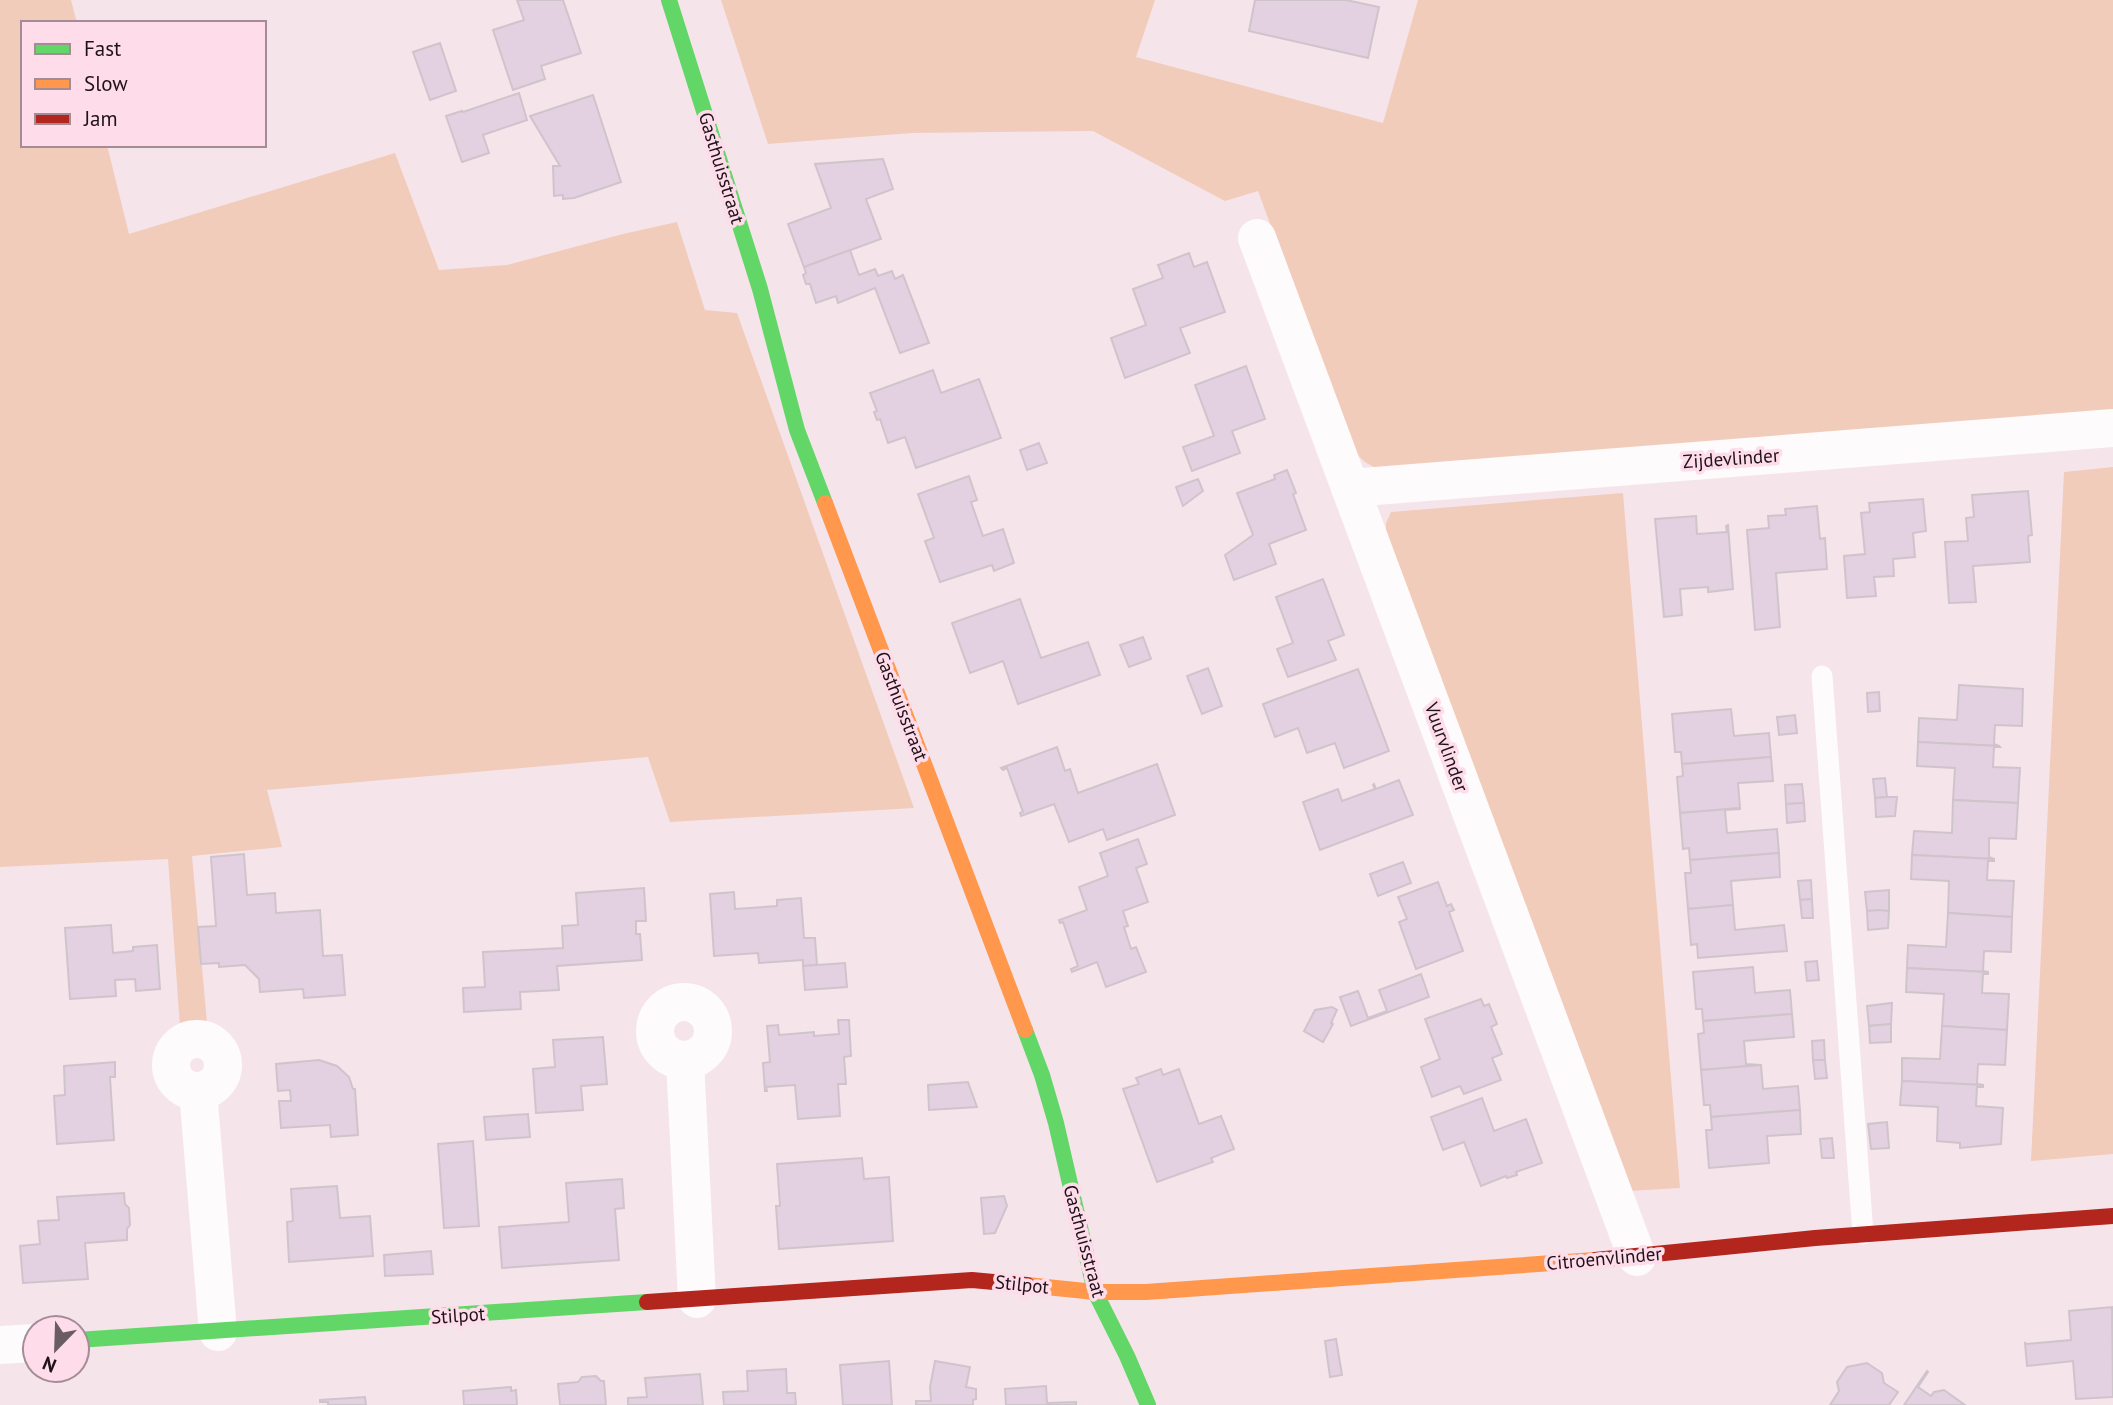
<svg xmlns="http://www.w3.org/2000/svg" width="2113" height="1405" viewBox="0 0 2113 1405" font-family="'PT Sans',sans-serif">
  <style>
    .green { fill: #f2ccba }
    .building { fill: #e3d0e0; stroke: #d0c4cc; stroke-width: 2 }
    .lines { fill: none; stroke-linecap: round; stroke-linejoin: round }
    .lane { stroke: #fefbfc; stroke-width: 21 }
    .street { stroke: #fefbfc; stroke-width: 38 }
    .fast { stroke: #63d668; stroke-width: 16 }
    .slow { stroke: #ff974d; stroke-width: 16 }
    .jam { stroke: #b3261e; stroke-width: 16 }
    .labels { text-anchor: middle; stroke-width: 7; stroke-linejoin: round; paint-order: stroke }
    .street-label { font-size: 19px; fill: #1e1318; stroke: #fedcea }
  </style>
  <rect width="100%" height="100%" fill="#f6e4eb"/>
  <g class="green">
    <polygon points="0,0 71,0 77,23 23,23 23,145 107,145 129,234 395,153 439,270 507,265 623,234 677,222 705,310 737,313 914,808 670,822 648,757 267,790 282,847 192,856 207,1023 186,1023 180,1027 168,859 0,867"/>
    <polygon points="721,0 1155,0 1136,57 1383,123 1418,0 2113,0 2113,413 1379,470 1365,462 1354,452 1258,191 1225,201 1093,131 912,133 768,144"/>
    <polygon points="2113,467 2113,1154 2031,1161 2064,472"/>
    <polygon points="1623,493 1680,1188 1629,1191 1386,536 1386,523 1391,512"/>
  </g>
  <g class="building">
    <polygon points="517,0 563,0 581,53 541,66 545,79 513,90 493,30 524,20"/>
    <polygon points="1255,0 1346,0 1379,7 1368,58 1249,31"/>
    <polygon points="440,43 456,91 430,100 413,52"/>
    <polygon points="519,93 527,120 483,135 489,153 462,162 446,116 462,111 463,112"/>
    <polygon points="593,95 621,182 574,198 563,199 563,195 554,196 553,166 560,166 530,116"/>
    <polygon points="883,159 893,189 866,199 881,239 804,267 788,224 831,208 815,164"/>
    <polygon points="850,250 859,275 875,269 878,276 892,271 895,279 903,275 929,343 900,353 875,288 838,303 836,296 816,303 810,284 806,284 803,275 806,273 804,267"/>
    <polygon points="1189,253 1194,267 1207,262 1225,312 1180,328 1190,353 1125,378 1111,338 1146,325 1133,289 1163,278 1158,265"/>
    <polygon points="1246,366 1265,419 1232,431 1240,453 1192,471 1183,447 1214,436 1195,385"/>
    <polygon points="933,370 941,393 979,379 1001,438 916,468 905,437 888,443 880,419 877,420 874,412 877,411 870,393"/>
    <polygon points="1039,443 1047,463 1027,470 1020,450"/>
    <polygon points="1287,470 1296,493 1293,494 1306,530 1269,544 1276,564 1234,580 1225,555 1253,535 1237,493 1275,479 1274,475"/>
    <polygon points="969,476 977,500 971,502 983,536 1003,529 1014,563 994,571 992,565 940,582 925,541 934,538 918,494"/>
    <polygon points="1198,479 1203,491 1183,506 1176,487"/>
    <polygon points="2028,491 2032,535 2028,536 2030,562 1973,566 1976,602 1949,603 1945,542 1968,541 1966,518 1974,517 1972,495"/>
    <polygon points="1923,499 1926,531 1913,533 1915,557 1893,559 1894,576 1874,577 1876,596 1847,598 1844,556 1865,554 1861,513 1870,512 1869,503"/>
    <polygon points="1817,506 1820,539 1825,538 1827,569 1776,573 1780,627 1755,630 1747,530 1769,528 1768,516 1786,515 1785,509"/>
    <polygon points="1696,516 1697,534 1727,532 1726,526 1728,525 1733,589 1708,592 1708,587 1680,589 1682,615 1664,617 1655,519"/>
    <polygon points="1323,579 1344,635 1328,641 1336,660 1288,677 1277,649 1293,643 1276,597"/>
    <polygon points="1020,599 1041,658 1088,642 1100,675 1018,704 1003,661 970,673 952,623"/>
    <polygon points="1143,637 1151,659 1129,667 1120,645"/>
    <polygon points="1208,668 1222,706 1202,714 1187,676"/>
    <polygon points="1358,669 1389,751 1344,768 1335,743 1307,753 1298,728 1275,737 1263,704"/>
    <polygon points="1959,685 2023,689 2022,726 1995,725 1994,744 1999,746 1918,742 1919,718 1957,720"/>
    <polygon points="1879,692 1880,711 1868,712 1867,693"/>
    <polygon points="1731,709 1734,736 1769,733 1771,757 1682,764 1681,752 1675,752 1672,714"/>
    <polygon points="1795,715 1797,733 1779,735 1777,717"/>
    <polygon points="1918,742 1999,746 2000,747 1994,747 1993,767 2020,768 2018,803 1953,800 1955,768 1917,766"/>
    <polygon points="1057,747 1065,771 1070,769 1078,793 1157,764 1175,815 1107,840 1103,829 1069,842 1054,804 1021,816 1020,813 1023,812 1007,768 1003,770 1001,768"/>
    <polygon points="1771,757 1773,781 1738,783 1740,808 1680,813 1677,777 1683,776 1682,764"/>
    <polygon points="1885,778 1887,797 1875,798 1873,779"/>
    <polygon points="1399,780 1413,815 1320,850 1303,802 1338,789 1342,801 1375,789 1373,785 1374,784 1376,789"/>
    <polygon points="1802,784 1804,803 1786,804 1785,785"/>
    <polygon points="1887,797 1897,797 1895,816 1876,817 1875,798"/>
    <polygon points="1953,800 2018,803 2016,839 1989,838 1989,857 1994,859 1912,855 1914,831 1952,833"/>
    <polygon points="1804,803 1805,821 1787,823 1786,804"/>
    <polygon points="1740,808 1740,809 1725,810 1727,833 1777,829 1779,853 1690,860 1689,848 1683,849 1680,813"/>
    <polygon points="1138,839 1147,864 1136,868 1148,902 1123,911 1128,926 1124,927 1131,949 1136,947 1146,972 1106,987 1097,962 1072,972 1071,969 1078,966 1063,922 1060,923 1059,920 1087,910 1079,887 1108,876 1100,853"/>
    <polygon points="1779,853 1780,877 1731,881 1733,905 1688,909 1685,873 1691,873 1690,860"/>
    <polygon points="244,854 247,895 275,893 276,913 320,910 323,956 342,955 345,995 304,998 303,989 260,992 259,979 245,965 219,967 219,963 201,964 198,927 216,926 211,857"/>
    <polygon points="1912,855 1994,859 1994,861 1988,861 1987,880 2014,881 2012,917 1948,913 1949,881 1911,879"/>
    <polygon points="1403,862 1411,883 1378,896 1370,874"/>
    <polygon points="1811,880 1812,899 1800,900 1798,881"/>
    <polygon points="1438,882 1447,906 1451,904 1454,910 1449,912 1463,951 1416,969 1399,922 1407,919 1398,897"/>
    <polygon points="644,888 646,921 636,921 636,934 640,934 642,960 557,966 559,990 520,992 521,1009 464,1012 463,988 485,987 483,952 563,948 562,926 578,925 576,893"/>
    <polygon points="1889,890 1889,911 1867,911 1865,892"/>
    <polygon points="734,892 735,909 777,906 777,900 801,898 804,938 815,938 817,965 803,966 803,960 759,963 758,953 714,956 710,894"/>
    <polygon points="1812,899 1813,918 1802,918 1800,900"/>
    <polygon points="1733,905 1735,930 1784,925 1787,951 1698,958 1697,944 1691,945 1688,909"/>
    <polygon points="1879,910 1889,911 1888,928 1868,930 1867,911"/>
    <polygon points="1948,913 2012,917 2011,952 1984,951 1983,971 1988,972 1907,968 1908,945 1946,947"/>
    <polygon points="111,925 113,953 133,951 133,947 157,945 160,989 136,991 135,979 115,980 116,996 70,999 65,928"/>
    <polygon points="1817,961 1819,980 1807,981 1805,962"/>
    <polygon points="845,963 847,987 805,990 803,966"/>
    <polygon points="1753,967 1755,993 1790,990 1792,1014 1703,1021 1702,1009 1696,1009 1693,972"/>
    <polygon points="1907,968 1988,972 1988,974 1983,974 1982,993 2009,994 2007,1030 1942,1026 1944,994 1906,992"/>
    <polygon points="1421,974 1429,997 1351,1026 1340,997 1358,991 1368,1018 1387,1011 1379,990"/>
    <polygon points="1481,999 1484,1006 1489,1004 1497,1024 1491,1027 1502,1054 1492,1058 1501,1080 1464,1094 1460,1086 1432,1097 1421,1067 1440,1059 1425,1019"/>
    <polygon points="1892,1003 1891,1024 1869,1026 1867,1006"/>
    <polygon points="1332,1007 1337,1010 1331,1023 1333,1024 1323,1042 1304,1031 1315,1010"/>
    <polygon points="1792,1014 1794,1037 1744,1041 1746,1064 1761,1065 1701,1070 1698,1034 1704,1033 1703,1021"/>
    <polygon points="838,1020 849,1020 851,1056 844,1057 846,1084 838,1084 840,1116 798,1119 795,1085 766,1087 767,1091 765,1091 763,1063 770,1062 767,1026 778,1025 779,1035 814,1032 814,1036 839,1034"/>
    <polygon points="1891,1024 1891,1042 1870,1043 1869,1026"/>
    <polygon points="1942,1026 2007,1030 2005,1065 1978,1064 1977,1084 1983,1085 1902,1081 1902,1058 1940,1059"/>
    <polygon points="603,1037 607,1084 581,1086 583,1110 536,1113 533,1069 555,1067 553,1040"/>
    <polygon points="1824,1040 1825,1060 1813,1060 1812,1041"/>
    <polygon points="319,1060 337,1066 349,1077 353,1089 355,1089 358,1135 331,1137 330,1125 281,1128 279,1101 291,1101 290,1090 278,1091 276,1064"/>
    <polygon points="1813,1060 1825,1060 1827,1078 1815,1079"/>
    <polygon points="115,1062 115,1077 110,1077 114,1140 57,1144 54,1096 65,1095 64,1066"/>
    <polygon points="1761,1065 1763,1089 1798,1086 1800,1110 1711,1117 1710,1105 1704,1105 1701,1070"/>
    <polygon points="1161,1069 1163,1075 1179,1069 1199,1124 1221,1116 1234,1149 1211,1158 1213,1162 1157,1182 1123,1089 1139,1084 1136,1078"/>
    <polygon points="1902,1081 1983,1085 1983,1087 1977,1087 1976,1106 2003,1108 2001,1144 1960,1148 1960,1143 1937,1141 1938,1107 1900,1105"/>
    <polygon points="968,1082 977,1107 929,1110 928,1085"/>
    <polygon points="1482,1098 1494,1131 1526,1119 1542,1163 1516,1172 1517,1175 1507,1178 1506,1176 1481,1186 1464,1142 1443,1150 1431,1117"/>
    <polygon points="1800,1110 1801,1134 1767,1136 1769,1163 1709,1168 1706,1130 1712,1130 1711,1117"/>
    <polygon points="528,1114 530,1137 486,1140 484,1117"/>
    <polygon points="1887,1122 1889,1148 1871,1149 1868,1124"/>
    <polygon points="1832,1138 1834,1158 1822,1158 1820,1139"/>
    <polygon points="473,1141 479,1226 444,1228 438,1144"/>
    <polygon points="862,1158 864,1179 889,1177 893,1241 779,1249 776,1206 780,1206 777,1164"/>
    <polygon points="622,1179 624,1208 615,1209 619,1260 502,1268 499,1227 569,1222 566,1183"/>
    <polygon points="337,1186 340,1218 370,1216 373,1256 289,1262 287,1222 293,1221 291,1189"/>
    <polygon points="124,1193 125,1204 129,1208 130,1225 127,1229 127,1240 85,1243 88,1279 23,1283 20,1246 40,1244 38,1221 59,1220 57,1197"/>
    <polygon points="1004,1196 1007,1206 995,1233 984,1234 981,1198"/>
    <polygon points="431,1251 433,1274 385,1276 384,1255"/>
    <polygon points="2112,1307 2113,1397 2076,1399 2073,1361 2027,1366 2025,1343 2027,1344 2071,1340 2069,1311"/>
    <polygon points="1336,1339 1342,1375 1330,1377 1325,1341"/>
    <polygon points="889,1361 892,1405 843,1405 840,1365"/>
    <polygon points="935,1361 970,1367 966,1387 976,1389 976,1399 973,1400 973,1405 916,1405 916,1401 931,1401 930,1387"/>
    <polygon points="1867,1363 1882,1373 1884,1383 1898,1392 1889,1405 1830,1405 1839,1391 1837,1382 1847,1367"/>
    <polygon points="786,1369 787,1393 795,1393 796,1405 724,1405 723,1392 748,1391 747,1371"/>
    <polygon points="1927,1371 1928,1372 1918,1387 1931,1396 1934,1392 1944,1390 1965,1405 1904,1405"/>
    <polygon points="700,1374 703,1405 628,1405 628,1398 647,1397 645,1378"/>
    <polygon points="596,1376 601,1381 604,1381 606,1405 560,1405 558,1384 578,1382 582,1377"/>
    <polygon points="1046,1386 1047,1403 1076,1402 1076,1405 1006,1405 1005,1389"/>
    <polygon points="511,1387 511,1391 516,1390 517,1405 464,1405 463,1391"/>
    <polygon points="365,1397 366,1405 328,1405 328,1402 320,1402 320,1400"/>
  </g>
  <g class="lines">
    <polyline class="lane" points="1822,676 1863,1234"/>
    <g class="street">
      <polyline points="1257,238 1637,1257"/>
      <polyline points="1350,488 2113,428"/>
      <circle cx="684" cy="1031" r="29"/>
      <circle cx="197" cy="1065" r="26"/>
      <polyline points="685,1061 697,1299"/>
      <polyline points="198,1091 218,1332"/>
      <polyline points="0,1345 35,1343"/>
    </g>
    <g class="fast">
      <polyline points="669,0 760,289 797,430 825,503"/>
      <polyline points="1025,1030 1042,1075 1056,1123 1095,1292 1127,1356 1148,1405"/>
      <polyline points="77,1340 647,1302"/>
    </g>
    <g class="slow">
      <polyline points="825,503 1025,1030"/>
      <polyline points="1027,1285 1095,1292 1146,1292 1595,1260"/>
    </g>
    <g class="jam">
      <polyline points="1595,1260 1815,1238 2113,1216"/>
      <polyline points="647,1302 972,1280 1027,1285"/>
    </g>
  </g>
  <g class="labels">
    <g class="street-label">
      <text transform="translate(722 168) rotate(73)" y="7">Gasthuisstraat</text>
      <text transform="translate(1731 458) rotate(-4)" y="7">Zijdevlinder</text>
      <text transform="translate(902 706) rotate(69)" y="7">Gasthuisstraat</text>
      <text transform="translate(1447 747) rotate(70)" y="7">Vuurvlinder</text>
      <text transform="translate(1085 1241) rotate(75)" y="7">Gasthuisstraat</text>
      <text transform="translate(1604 1258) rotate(-5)" y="7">Citroenvlinder</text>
      <text transform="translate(1022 1284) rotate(6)" y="7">Stilpot</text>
      <text transform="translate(458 1315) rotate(-4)" y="7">Stilpot</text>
    </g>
  </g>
  <rect x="21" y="21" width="245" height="126" fill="#fedcea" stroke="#a48c96" stroke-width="2"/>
  <rect x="35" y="44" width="35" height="10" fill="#63d668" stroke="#a48c96" stroke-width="2"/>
  <text x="84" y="56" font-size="21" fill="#1e1318">Fast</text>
  <rect x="35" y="79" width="35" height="10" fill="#ff974d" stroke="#a48c96" stroke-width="2"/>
  <text x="84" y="91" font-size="21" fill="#1e1318">Slow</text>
  <rect x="35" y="114" width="35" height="10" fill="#b3261e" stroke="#a48c96" stroke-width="2"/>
  <text x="84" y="126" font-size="21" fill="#1e1318">Jam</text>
  <g transform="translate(56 1349) rotate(203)"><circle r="33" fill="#fedcea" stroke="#a48c96" stroke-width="2"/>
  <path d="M0-5L12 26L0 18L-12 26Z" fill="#6a5c62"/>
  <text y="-10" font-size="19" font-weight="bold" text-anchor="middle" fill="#1e1318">N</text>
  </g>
</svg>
